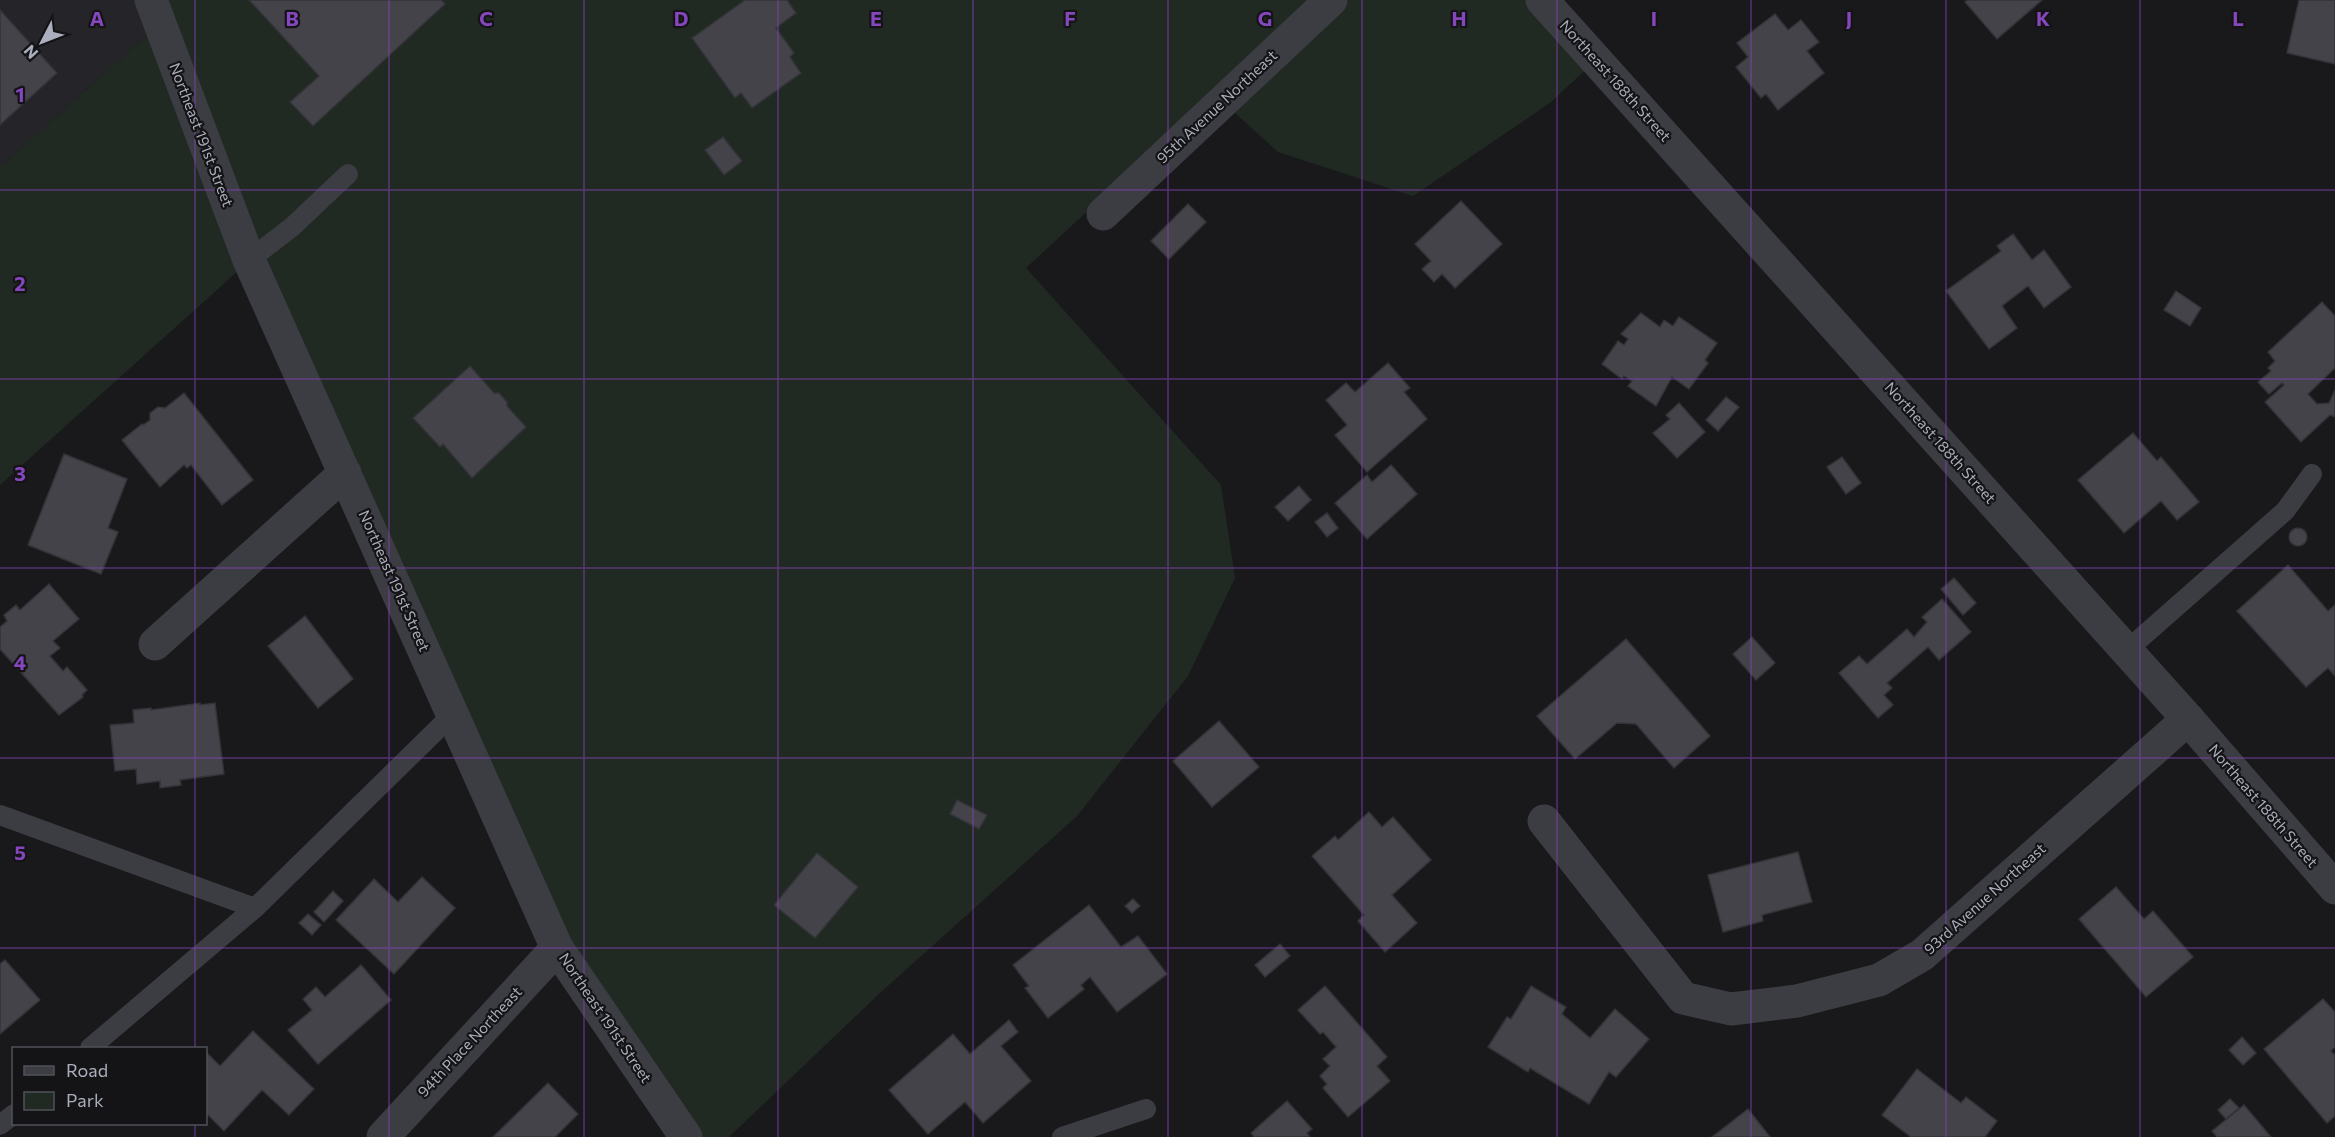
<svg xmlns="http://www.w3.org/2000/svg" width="2335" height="1137" viewBox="0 0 2335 1137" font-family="Commissioner,sans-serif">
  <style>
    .built { fill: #252529 }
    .green { fill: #202a23 }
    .building { fill: #434349; stroke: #333338; stroke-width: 1.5 }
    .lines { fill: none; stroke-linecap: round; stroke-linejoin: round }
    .lane { stroke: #3c3c43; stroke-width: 20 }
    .street { stroke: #3c3c43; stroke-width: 33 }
    .grid { fill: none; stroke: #8546be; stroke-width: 1.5; stroke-opacity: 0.55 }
    .labels { text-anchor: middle; stroke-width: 4.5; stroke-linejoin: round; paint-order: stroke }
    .street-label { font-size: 15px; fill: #abaebc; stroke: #141417 }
    .grid-label { font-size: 20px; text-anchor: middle; font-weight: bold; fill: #8546be; stroke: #141417; stroke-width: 4.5; stroke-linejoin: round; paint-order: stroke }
  </style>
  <rect width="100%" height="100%" fill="#19191c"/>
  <polygon class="built" points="0,0 151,0 158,25 0,167"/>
  <polygon class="green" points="156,0 1542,0 1596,60 1550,103 1413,196 1278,152 1214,94 1026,268 1221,485 1235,578 1188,676 1077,816 880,993 729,1137 685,1137 557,948 249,261 0,485 0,167 158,25"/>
  <g class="building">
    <polygon points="249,0 441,0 445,4 313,126 290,102 319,76"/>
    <polygon points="745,0 787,0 796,13 776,28 794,53 790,57 801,73 752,108 741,93 735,98 692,38"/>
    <polygon points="1968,0 2042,0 1997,39 1965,2"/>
    <polygon points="2299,0 2335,0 2335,64 2287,53"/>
    <polygon points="0,10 57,73 0,125"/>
    <polygon points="1775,14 1788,30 1801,20 1819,42 1807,51 1824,73 1778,110 1766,94 1761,98 1736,67 1748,57 1737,43"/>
    <polygon points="723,137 742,161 724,175 705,150"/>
    <polygon points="1461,201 1502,244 1455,288 1442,274 1434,282 1422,269 1431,261 1415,244"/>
    <polygon points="1188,204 1206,222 1169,259 1151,241"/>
    <polygon points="2013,234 2032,260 2044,250 2071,287 2044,308 2028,286 2002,306 2017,328 1989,349 1946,291 2001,251 1997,246"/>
    <polygon points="2176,291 2201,308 2190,326 2164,310"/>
    <polygon points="2322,302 2335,316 2335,368 2308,394 2317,404 2329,403 2335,390 2335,417 2330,415 2301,442 2265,402 2284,385 2282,383 2269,394 2258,382 2271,371 2268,368 2275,361 2268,352"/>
    <polygon points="1641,313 1660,327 1664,320 1673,326 1679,317 1717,343 1705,360 1708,363 1689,389 1672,377 1656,406 1628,386 1632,381 1624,376 1622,379 1602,364 1618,341 1624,345 1628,339 1621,334"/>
    <polygon points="1388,363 1410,388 1404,392 1427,419 1367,472 1335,435 1347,425 1326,400 1346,383 1355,392"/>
    <polygon points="470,366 494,393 499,393 507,402 507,406 526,427 472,478 443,444 440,447 413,418"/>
    <polygon points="184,393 253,480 222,505 191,465 187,468 184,465 160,487 122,440 142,424 143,425 150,420 150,413 158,407 165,408"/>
    <polygon points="1726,397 1739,407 1718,431 1706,420"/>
    <polygon points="1679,403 1705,432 1677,458 1653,433 1670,419 1666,415"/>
    <polygon points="2133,433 2157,461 2161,457 2199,502 2177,520 2161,501 2124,533 2078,480"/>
    <polygon points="64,454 127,479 108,528 118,532 101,574 28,545"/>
    <polygon points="1842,457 1861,483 1846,494 1827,467"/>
    <polygon points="1391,465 1417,494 1367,539 1335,503 1367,475 1372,482"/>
    <polygon points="1299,486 1311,500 1288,521 1275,507"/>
    <polygon points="1327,513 1338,528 1327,537 1315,522"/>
    <circle cx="2298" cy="537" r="9"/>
    <polygon points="2288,565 2328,611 2335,605 2335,676 2328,668 2306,687 2237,611"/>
    <polygon points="1954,578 1976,603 1963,615 1941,589"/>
    <polygon points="49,584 79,619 53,641 60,648 50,656 63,671 67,667 87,690 82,695 83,697 59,715 0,649 0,627 7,621 4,615 16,605 20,610"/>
    <polygon points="1942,599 1971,632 1939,660 1928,647 1887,683 1892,688 1884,695 1893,705 1878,718 1839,673 1859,656 1867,664 1907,629 1914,637 1927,622 1922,617"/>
    <polygon points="305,616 353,679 318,708 268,646"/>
    <polygon points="1752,637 1775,663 1756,680 1733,654"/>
    <polygon points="1626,639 1710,736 1674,768 1636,724 1617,723 1575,759 1537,716"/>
    <polygon points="200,703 200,705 215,703 224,774 180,780 181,785 160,788 160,781 137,784 136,769 115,771 110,725 134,723 133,710 151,708 151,710"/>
    <polygon points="1219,721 1259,767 1212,807 1173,761"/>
    <polygon points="957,800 987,815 979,829 950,814"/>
    <polygon points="1369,812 1382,827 1393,817 1431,860 1392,895 1417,923 1385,952 1358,921 1364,915 1312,856 1335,836 1338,840"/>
    <polygon points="1798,852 1812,902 1762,915 1763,921 1723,932 1708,875"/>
    <polygon points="817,853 858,887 815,938 774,905"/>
    <polygon points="422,877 455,908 394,974 336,920 374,879 398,902"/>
    <polygon points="2116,887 2144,919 2153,911 2193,957 2146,997 2079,919"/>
    <polygon points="333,891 343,901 324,922 314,912"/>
    <polygon points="1133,899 1140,906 1132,913 1125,906"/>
    <polygon points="1089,905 1121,947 1138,936 1167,974 1117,1012 1090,977 1081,985 1084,989 1048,1018 1025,988 1029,986 1013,965"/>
    <polygon points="308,914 321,925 312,935 299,923"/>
    <polygon points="1280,944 1290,956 1265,977 1255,965"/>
    <polygon points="5,960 40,1000 0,1034 0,964"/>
    <polygon points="361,965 391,1000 318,1064 288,1030 312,1010 303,999 316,987 325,997"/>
    <polygon points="1325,986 1387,1057 1377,1066 1390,1081 1348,1117 1323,1088 1327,1084 1320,1076 1330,1066 1323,1059 1336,1047 1323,1032 1320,1034 1298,1010"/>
    <polygon points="1531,986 1566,1007 1562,1014 1590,1038 1615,1009 1649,1039 1616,1077 1609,1072 1589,1104 1530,1068 1528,1072 1488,1047 1507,1017 1511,1019"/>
    <polygon points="2323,999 2335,1012 2335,1047 2331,1051 2335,1055 2335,1116 2327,1123 2264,1049"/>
    <polygon points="1009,1020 1018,1032 1001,1046 1031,1081 983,1123 965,1102 928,1134 889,1090 953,1034 970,1054"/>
    <polygon points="253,1031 314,1089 289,1115 262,1090 224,1131 206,1113 206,1052 220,1066"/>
    <polygon points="2242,1037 2256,1053 2243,1065 2229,1050"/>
    <polygon points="1917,1069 1961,1103 1966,1097 1997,1121 1985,1137 1911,1137 1882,1115"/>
    <polygon points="548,1083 578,1114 555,1137 493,1137"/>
    <polygon points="2230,1099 2239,1108 2226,1119 2218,1110"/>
    <polygon points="1287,1101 1312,1129 1307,1133 1310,1137 1254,1137 1251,1133"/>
    <polygon points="2244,1105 2271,1137 2217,1137 2212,1131"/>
    <polygon points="1748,1109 1770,1137 1712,1137"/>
  </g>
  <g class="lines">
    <g class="lane">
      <polyline points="249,260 292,227 348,174"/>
      <polyline points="2126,651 2285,511 2312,474"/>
      <polyline points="0,815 255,908"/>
      <polyline points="90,1048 255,908 453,714"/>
      <polyline points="0,1125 14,1114"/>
      <polyline points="1062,1137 1146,1109"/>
    </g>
    <g class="street">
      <polyline points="151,0 249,260 557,948 686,1137"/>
      <polyline points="1542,0 2188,719 2335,888"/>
      <polyline points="1103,214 1331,0"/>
      <polyline points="155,644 345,473"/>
      <polyline points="1544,821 1683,998 1731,1009 1797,1001 1879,980 1922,955 2188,719"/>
      <polyline points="383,1137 557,948"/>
    </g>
  </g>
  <path class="grid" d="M195 0V1048M389 0V1137M584 0V1137M778 0V1137M973 0V1137M1168 0V1137M1362 0V1137M1557 0V1137M1751 0V1137M1946 0V1137M2140 0V1137M0 190H2335M0 379H2335M0 568H2335M0 758H2335M0 948H2335M195 1124V1137"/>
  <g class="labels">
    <g class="street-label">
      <text transform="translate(1615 81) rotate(48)" y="5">Northeast 188th Street</text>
      <text transform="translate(1217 107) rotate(-43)" y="5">95th Avenue Northeast</text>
      <text transform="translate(201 135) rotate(69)" y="5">Northeast 191st Street</text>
      <text transform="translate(1940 443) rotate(48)" y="5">Northeast 188th Street</text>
      <text transform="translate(394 581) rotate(66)" y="5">Northeast 191st Street</text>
      <text transform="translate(2263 806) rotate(49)" y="5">Northeast 188th Street</text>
      <text transform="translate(1985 899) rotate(-42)" y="5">93rd Avenue Northeast</text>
      <text transform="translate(605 1018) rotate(56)" y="5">Northeast 191st Street</text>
      <text transform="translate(470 1042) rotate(-47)" y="5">94th Place Northeast</text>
    </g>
  </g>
  <g class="grid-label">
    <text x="97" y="26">A</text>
    <text x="292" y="26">B</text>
    <text x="486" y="26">C</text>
    <text x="681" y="26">D</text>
    <text x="876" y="26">E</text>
    <text x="1070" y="26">F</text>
    <text x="1265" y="26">G</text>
    <text x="1459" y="26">H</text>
    <text x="1654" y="26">I</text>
    <text x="1849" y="26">J</text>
    <text x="2043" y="26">K</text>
    <text x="2238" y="26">L</text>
    <text x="20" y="102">1</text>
    <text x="20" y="291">2</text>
    <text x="20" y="481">3</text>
    <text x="20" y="670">4</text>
    <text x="20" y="860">5</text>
  </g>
  <rect x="12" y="1047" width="195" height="78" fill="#141417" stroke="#505259" stroke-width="1.5"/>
  <rect x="24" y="1066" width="30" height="9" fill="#3c3c43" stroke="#505259" stroke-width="1.5"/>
  <text x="66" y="1077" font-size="18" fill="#abaebc">Road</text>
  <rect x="24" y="1092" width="30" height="18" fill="#202a23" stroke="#505259" stroke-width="1.5"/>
  <text x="66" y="1107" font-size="18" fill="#abaebc">Park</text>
  <g transform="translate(42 42) rotate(228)" stroke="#141417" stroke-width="4.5" paint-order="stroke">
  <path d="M0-4.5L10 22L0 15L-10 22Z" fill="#abaebc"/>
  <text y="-9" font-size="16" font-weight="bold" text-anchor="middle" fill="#abaebc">N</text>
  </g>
</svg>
